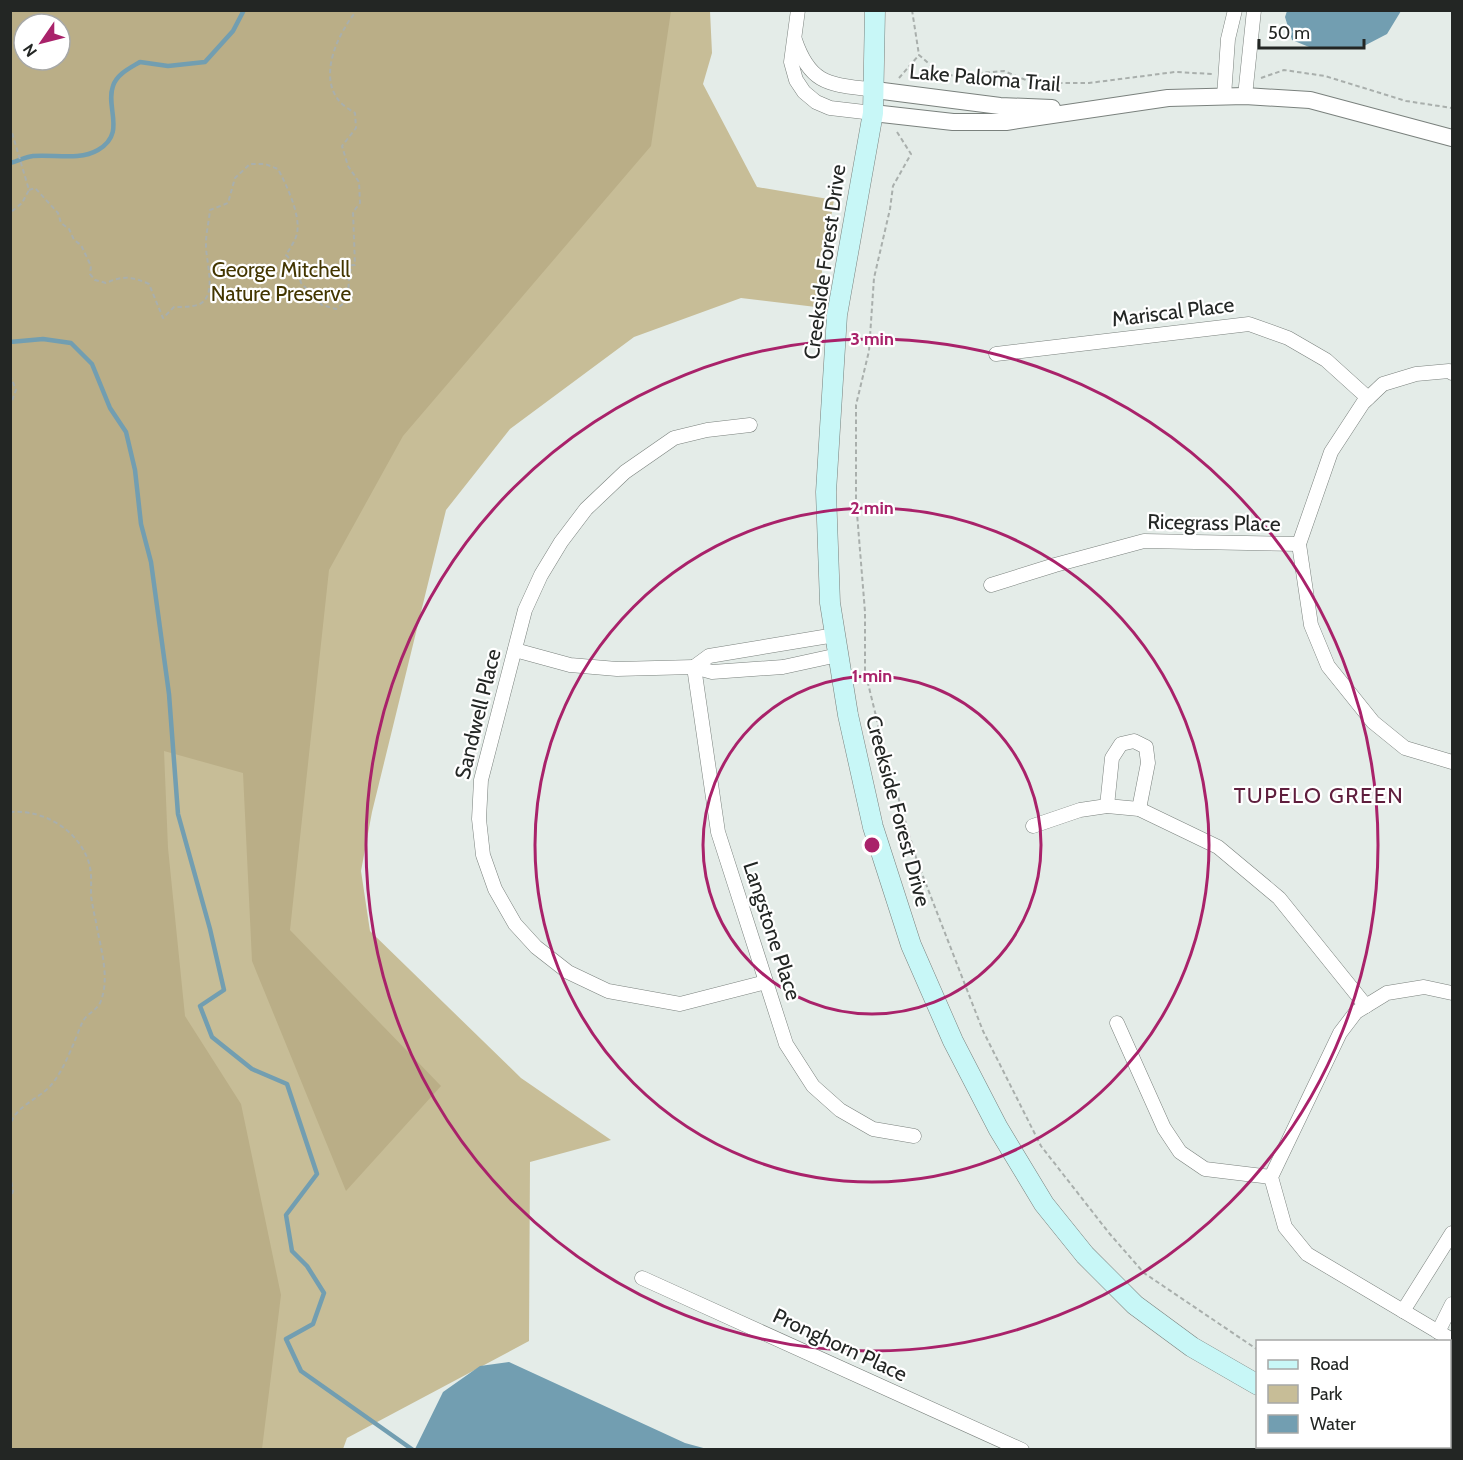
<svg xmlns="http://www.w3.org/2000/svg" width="1463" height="1460" viewBox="0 0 1463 1460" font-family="Cabin,sans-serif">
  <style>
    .green { fill: #c7bd97; fill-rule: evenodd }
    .forest { fill: #baae87; fill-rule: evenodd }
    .water { fill: #729eb1 }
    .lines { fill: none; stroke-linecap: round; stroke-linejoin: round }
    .stream { stroke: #729eb1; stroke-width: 4.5 }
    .minor-casing { stroke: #7a817d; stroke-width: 15 }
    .tertiary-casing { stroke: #7a817d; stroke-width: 18 }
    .secondary-casing { stroke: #7a817d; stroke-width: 21 }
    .path { stroke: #a9afac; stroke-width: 2; stroke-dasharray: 4.5 3; stroke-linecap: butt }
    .minor { stroke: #fff; stroke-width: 14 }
    .tertiary { stroke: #fff; stroke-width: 16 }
    .secondary { stroke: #c8f7f7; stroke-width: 20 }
    .ring { fill: none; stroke: #a9226a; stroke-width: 3 }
    .labels { text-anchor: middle; stroke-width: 4.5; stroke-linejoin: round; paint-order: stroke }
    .street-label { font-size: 21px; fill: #232624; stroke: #fff }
    .park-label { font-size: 21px; fill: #433600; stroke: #fff }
    .neighbourhood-label { font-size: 22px; letter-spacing: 1.5px; fill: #5f1e3d; stroke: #fff }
    .centre { fill: #a9226a; stroke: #fff; stroke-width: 3 }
    .ring-label { font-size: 18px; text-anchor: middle; font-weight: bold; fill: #a9226a; stroke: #fff; stroke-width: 4.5; stroke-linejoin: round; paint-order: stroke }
  </style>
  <rect width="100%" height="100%" fill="#e4ece8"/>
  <path class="green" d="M10 11H710L712 53 703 84 757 187 834 200 816 307 741 298 634 337 510 429 446 510 372 812 361 871 370 931 521 1078 611 1140 530 1162 529 1341 347 1438 343 1449H11ZM24 24H60V60H24Z"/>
  <path class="forest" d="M10 11H671L651 146 403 436 329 570 290 930 441 1086 346 1191 252 961 243 773 164 751 168 848 185 1016 241 1104 281 1295 262 1449H11ZM24 24H60V60H24Z"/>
  <g class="water">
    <polygon points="1287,11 1287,10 1401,11 1387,34 1362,47 1314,49 1292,40 1285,17"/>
    <polygon points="509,1362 685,1443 707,1449 415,1449 443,1392 480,1366"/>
  </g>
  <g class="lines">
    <g class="stream">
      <path d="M10 163C18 161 25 157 33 156 54 154 79 161 98 150 127 133 105 108 113 86 117 74 130 68 140 62L168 66 205 62 233 31 244 10"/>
      <polyline points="10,342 43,339 71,343 92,364 110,408 126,432 135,470 141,524 151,562 169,694 178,814 210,929 224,990 200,1006 212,1037 252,1069 287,1084 317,1174 286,1215 292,1251 307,1266 324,1293 313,1324 286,1339 301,1371 413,1450"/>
    </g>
    <g class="minor-casing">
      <g id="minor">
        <polyline points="798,10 791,62 796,80 804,92 816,102 830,108 873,113"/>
        <path d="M795 40C811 87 832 84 875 90"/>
        <polyline points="1224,96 1228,39 1235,10"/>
        <polyline points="1245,96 1254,10"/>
        <polyline points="996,354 1249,324 1288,338 1326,360 1368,398"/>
        <polyline points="1452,373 1449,371 1416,374 1383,384 1363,403 1331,452 1299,544 1311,625 1328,666 1373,722 1405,748 1452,762"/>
        <polyline points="750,425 707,430 674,438 625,472 586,509 561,542 541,575 525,610 481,780 479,819 483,855 495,889 515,924 536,947 568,972 608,991 680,1004 766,982"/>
        <polyline points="991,585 1055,565 1144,541 1299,544"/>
        <polyline points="515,650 570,665 617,669 694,667 712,672 783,667 838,655"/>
        <polyline points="694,667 718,832 786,1044 813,1086 840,1110 873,1129 914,1136"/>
        <polyline points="694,667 709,656 835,635"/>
        <polyline points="1107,806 1112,758 1121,744 1134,741 1146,747 1148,763 1139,809"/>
        <polyline points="1033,826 1080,810 1107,806 1139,809 1218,847 1279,898 1366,1006"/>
        <polyline points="1452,993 1424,987 1387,993 1356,1012 1340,1033 1271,1177 1285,1227 1307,1254 1452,1340"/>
        <polyline points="1117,1023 1164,1128 1180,1152 1205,1169 1271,1177"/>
        <polyline points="642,1278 1022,1450"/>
        <polyline points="1403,1311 1452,1233"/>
        <polyline points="1438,1332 1452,1304"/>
      </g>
    </g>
    <g class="tertiary-casing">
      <g id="tertiary">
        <polyline points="875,90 1000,106 1052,108"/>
        <polyline points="873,113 953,122 1006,122 1168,98 1245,96 1310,100 1452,138"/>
      </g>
    </g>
    <g class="secondary-casing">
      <g id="secondary">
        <polyline points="875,10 873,113 837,315 826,492 830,603 848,715 873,827 911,945 953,1041 998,1128 1044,1204 1085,1255 1135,1305 1192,1347 1258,1385"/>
        <polyline points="1364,1446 1369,1450"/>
      </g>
    </g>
    <g class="path">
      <polyline points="912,10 919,55 943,76 1004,71 1033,83 1089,83 1175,72 1213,74"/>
      <polyline points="899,78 919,55"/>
      <polyline points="1261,78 1284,70 1325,76 1406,101 1452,108"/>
      <polyline points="10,126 29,190 22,203 10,213"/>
      <polyline points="897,132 911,154 893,186 890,209 874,278 869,351 856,405 856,501 865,612 865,671 884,749 917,861 983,1031 1041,1146 1109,1233 1144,1273 1258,1350"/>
      <path d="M29 190 35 188 58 213 61 223 69 229 74 240 81 245 91 266 90 274 95 280 106 283C123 275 133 277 149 284L163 318 174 307C180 307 187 307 193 306 221 302 205 262 206 243 206 233 209 221 210 210L228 203 235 178 250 164H265L278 169C286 184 301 215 297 233 296 240 290 248 286 255L297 266 301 283 322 305 336 309 348 300 349 276 352 265H355L353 212 360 203 359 182 348 166 342 146 356 128 355 113C350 110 344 106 340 102 318 77 337 36 354 14L353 10"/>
      <polyline points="10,375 16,390 10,406"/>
      <path d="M10 812C43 809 79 830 89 863 92 873 91 884 91 895 92 904 94 913 96 922 100 947 111 978 100 1003 96 1011 86 1014 82 1023 74 1042 65 1068 52 1084 40 1099 16 1105 10 1125"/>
      <polyline points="10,1175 13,1191 10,1200"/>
      <polyline points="1414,1446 1418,1450"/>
    </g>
    <use href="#minor" class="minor"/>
    <use href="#tertiary" class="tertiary"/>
    <use href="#secondary" class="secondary"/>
  </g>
  <g class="ring">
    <circle cx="872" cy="845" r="169"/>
    <circle cx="872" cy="845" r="337"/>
    <circle cx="872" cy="845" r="506"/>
  </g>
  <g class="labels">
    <g class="street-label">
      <text transform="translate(985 78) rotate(5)" y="7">Lake Paloma Trail</text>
      <text transform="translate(825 262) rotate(-82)" y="7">Creekside Forest Drive</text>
      <text transform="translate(1173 312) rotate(-7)" y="7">Mariscal Place</text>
      <text transform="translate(1214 523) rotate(1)" y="7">Ricegrass Place</text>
      <text transform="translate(478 714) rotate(-76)" y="7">Sandwell Place</text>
      <text transform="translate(898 811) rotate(75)" y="7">Creekside Forest Drive</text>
      <text transform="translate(772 931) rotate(72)" y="7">Langstone Place</text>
      <text transform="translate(840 1345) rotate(25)" y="7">Pronghorn Place</text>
    </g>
    <g class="park-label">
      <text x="281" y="277">George Mitchell<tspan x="281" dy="24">Nature Preserve</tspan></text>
    </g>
    <g class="neighbourhood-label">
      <text x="1319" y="803">TUPELO GREEN</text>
    </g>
  </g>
  <circle cx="872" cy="845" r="9" class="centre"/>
  <g class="ring-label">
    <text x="872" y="345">3 min</text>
    <text x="872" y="514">2 min</text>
    <text x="872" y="682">1 min</text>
  </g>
  <rect width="1463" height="1460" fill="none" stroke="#232624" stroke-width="24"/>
  <rect x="1256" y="1340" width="195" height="108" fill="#ffffff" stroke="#a7a8a7" stroke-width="1.5"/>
  <rect x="1268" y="1360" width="30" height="9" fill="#c8f7f7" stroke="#a7a8a7" stroke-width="1.5"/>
  <text x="1310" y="1370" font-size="18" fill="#232624">Road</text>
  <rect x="1268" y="1385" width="30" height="18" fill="#c7bd97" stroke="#a7a8a7" stroke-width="1.5"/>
  <text x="1310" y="1400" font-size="18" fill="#232624">Park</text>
  <rect x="1268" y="1415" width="30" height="18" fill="#729eb1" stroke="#a7a8a7" stroke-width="1.5"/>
  <text x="1310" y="1430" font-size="18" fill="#232624">Water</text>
  <g transform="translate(42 42) rotate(235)"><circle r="28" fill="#ffffff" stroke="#a7a8a7" stroke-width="1.5"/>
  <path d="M0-4.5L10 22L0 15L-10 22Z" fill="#a9226a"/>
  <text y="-9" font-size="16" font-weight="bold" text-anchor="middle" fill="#232624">N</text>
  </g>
  <path d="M1259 39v9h105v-9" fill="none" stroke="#232624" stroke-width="3"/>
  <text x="1268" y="39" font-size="18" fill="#232624" stroke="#ffffff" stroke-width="4.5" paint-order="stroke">50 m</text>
</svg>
